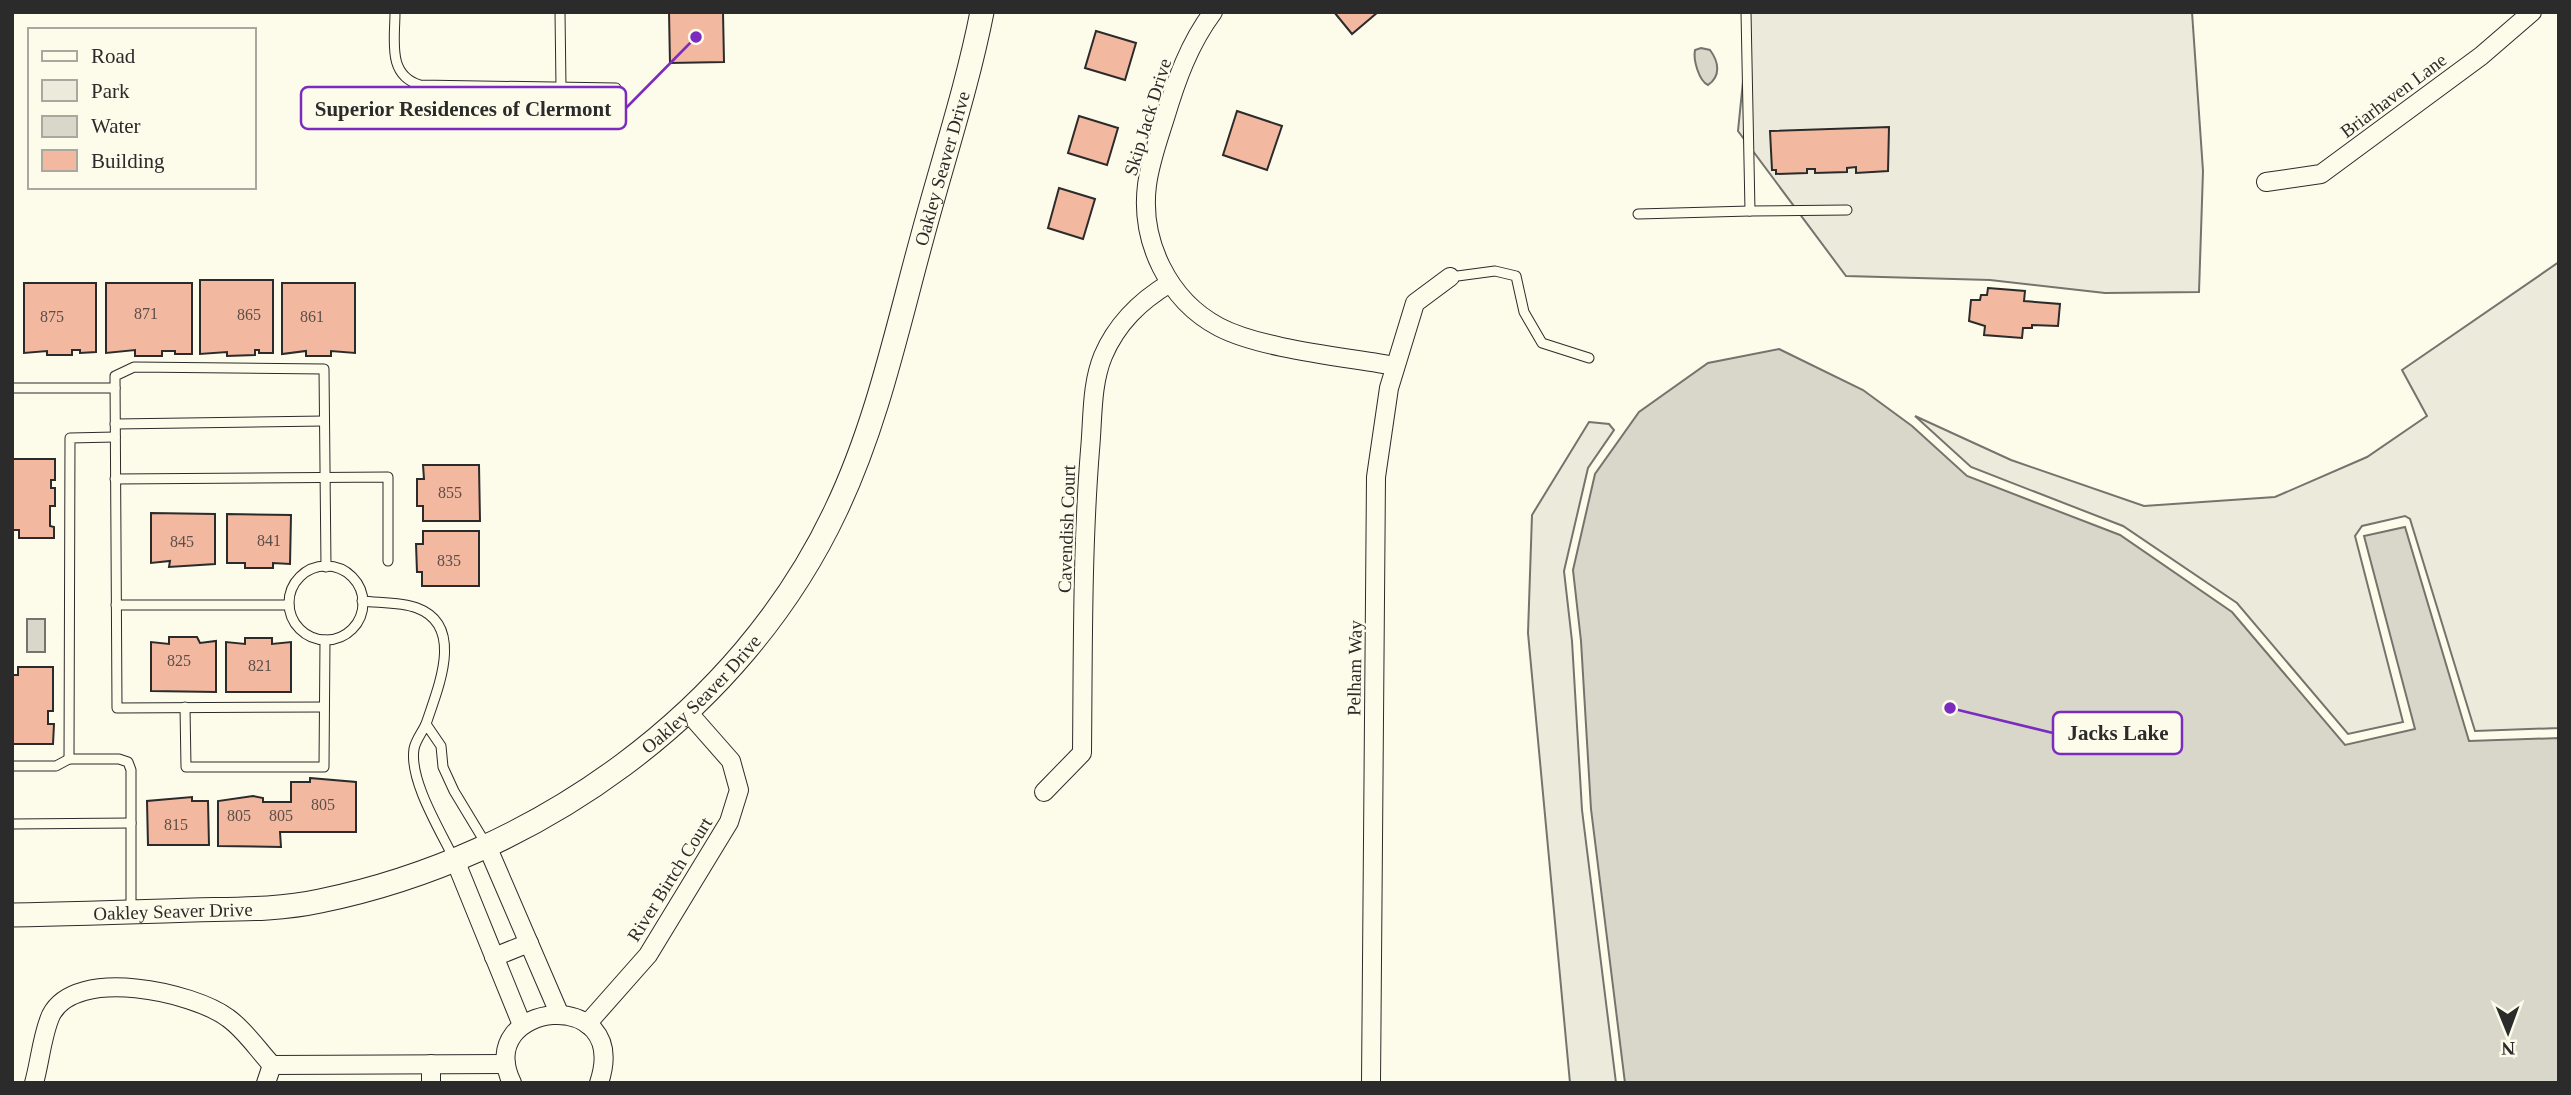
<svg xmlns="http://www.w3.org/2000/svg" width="2571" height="1095" viewBox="0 0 2571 1095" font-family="'Times New Roman',serif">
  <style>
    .green { fill: #ecebdb; stroke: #74746e; stroke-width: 2 }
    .water { fill: #d8d7c9; stroke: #74746e; stroke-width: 2 }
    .building { fill: #f2b8a0; stroke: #2b2b2b; stroke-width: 2 }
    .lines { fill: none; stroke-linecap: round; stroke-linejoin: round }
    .service-casing { stroke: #2b2b2b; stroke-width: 11 }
    .minor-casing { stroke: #2b2b2b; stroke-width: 20 }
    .tertiary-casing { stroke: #2b2b2b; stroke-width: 25 }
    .service { stroke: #fdfbea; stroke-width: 9 }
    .minor { stroke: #fdfbea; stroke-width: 18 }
    .tertiary { stroke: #fdfbea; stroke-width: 23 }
    .labels { text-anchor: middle; stroke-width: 5; stroke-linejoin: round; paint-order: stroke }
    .number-label { font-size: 16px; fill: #5d4e48 }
    .street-label { font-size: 19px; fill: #2b2b2b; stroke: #fdfbea }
    .leader { fill: none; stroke: #7b2cbf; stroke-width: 2.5 }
    .callout-dot { fill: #7b2cbf; stroke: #fdfbea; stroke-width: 2.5 }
    .callout { fill: #fdfbea; stroke: #7b2cbf; stroke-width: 2.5 }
    .callout-label { font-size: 21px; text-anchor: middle; font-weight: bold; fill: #2b2b2b }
  </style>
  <rect width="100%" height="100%" fill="#fdfbea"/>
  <g class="green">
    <polygon points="1750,12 2192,12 2203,171 2199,292 2105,293 1990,280 1846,276 1738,131"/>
    <polygon points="2559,262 2559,728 2475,731 2410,519 2405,516 2362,526 2355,536 2403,722 2348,734 2237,603 2123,526 1971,467 1915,416 2011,460 2144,506 2275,497 2367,457 2427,416 2402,370"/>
    <polygon points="1589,422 1609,424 1614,430 1588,468 1564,571 1572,641 1582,810 1616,1083 1570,1083 1528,633 1532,515"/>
  </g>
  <g class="water">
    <path d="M1701 48 1710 50C1719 62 1721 76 1708 85 1699 81 1693 60 1695 50Z"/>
    <polygon points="1779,349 1863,390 1912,426 1967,476 2120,535 2232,612 2345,745 2415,729 2364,536 2405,527 2469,741 2559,738 2559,1083 1625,1083 1591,809 1581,641 1573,570 1595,474 1639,412 1708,363"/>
    <rect x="27" y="619" width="18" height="33"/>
  </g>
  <g class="building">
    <polygon points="669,12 723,12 724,62 670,63"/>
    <polygon points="1334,12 1378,12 1352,34"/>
    <polygon points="1096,31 1136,43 1125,80 1085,68"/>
    <polygon points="1237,111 1282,126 1267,170 1223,155"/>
    <polygon points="1079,116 1118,128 1107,165 1068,153"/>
    <polygon points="1889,127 1888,171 1856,173 1856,167 1847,168 1847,172 1815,173 1815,169 1807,169 1807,173 1776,174 1776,170 1772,170 1770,131"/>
    <polygon points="1059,188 1095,199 1083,239 1048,228"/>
    <polygon points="200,280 273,280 273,353 259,353 259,350 255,350 255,355 227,356 227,352 200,354"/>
    <polygon points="24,283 96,283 96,352 80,353 80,350 72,350 72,355 47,355 47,351 24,353"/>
    <polygon points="106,283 192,283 192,354 175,354 175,351 162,351 162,356 135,356 135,350 106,353"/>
    <polygon points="282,283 355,283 355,353 331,351 331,356 306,356 306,351 282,354"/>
    <polygon points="1988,288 2025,291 2024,301 2060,304 2058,326 2032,325 2032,328 2023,328 2022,338 1984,335 1985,326 1969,321 1971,300 1980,300 1981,295 1987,295"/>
    <polygon points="12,459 55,459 55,480 51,480 51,488 55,488 55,506 50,506 50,526 54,527 54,538 19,538 19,530 12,530"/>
    <polygon points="423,465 479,465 480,521 423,521 423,506 417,506 417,479 424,479"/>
    <polygon points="151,513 215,514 215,564 169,567 170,561 151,563"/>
    <polygon points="227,514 291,515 290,564 273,563 273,568 245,568 245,563 227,563"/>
    <polygon points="423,531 479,531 479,586 422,586 422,572 417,572 416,544 423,544"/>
    <polygon points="169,637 197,637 200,643 216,641 216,692 151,691 151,642 169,644"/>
    <polygon points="245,638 272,638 272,644 291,642 291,692 226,692 226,642 245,644"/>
    <polygon points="18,667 53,667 53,711 48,711 48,724 54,724 53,744 12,744 12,675 18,675"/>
    <polygon points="310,778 356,782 356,832 280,832 281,847 218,846 218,801 253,796 263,798 263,802 291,802 291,782 310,782"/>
    <polygon points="192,797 192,801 208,801 209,845 148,845 147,801"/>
  </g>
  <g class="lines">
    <g class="service-casing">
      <g id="service">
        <path d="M395 12C395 41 387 75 420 85L616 88"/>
        <polyline points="560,12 561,87"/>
        <polyline points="1746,12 1750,211 1847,210"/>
        <polyline points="1638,214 1750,211"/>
        <polyline points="1450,277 1495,271 1516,276 1524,312 1542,343 1589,358"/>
        <polyline points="12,388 115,388"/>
        <polyline points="115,424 324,421"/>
        <polyline points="115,437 70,438 69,759 119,759 128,762 131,770 131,912"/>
        <polyline points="115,479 388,477 388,561"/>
        <circle cx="326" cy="603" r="37"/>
        <path d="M362 601C379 603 401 602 417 608 466 626 437 690 426 724"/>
        <polyline points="116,605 289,605"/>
        <polyline points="185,707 186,767 324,767 325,640"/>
        <polyline points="324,707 117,708 115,376 134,367 324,369 326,567"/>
        <polyline points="12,766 56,766 69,759"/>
        <polyline points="12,824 131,823"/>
        <path d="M453 857C440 830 409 780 414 749 415 741 423 731 426 724L441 746 443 767 454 791 486 844"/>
      </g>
    </g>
    <g class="minor-casing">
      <g id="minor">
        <path d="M1213 12C1189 44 1176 81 1165 118 1158 140 1150 162 1147 185 1140 241 1168 300 1219 327 1261 349 1345 357 1395 366"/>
        <polyline points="2266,182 2321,174 2481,56 2532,12"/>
        <path d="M1044 792 1082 753C1083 652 1082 551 1090 450 1093 419 1091 385 1103 356 1117 323 1140 301 1170 283"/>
        <polyline points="487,846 559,1013"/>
        <polyline points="455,860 522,1025"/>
        <polyline points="494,957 529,943"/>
        <polyline points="587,1024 648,955 729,822 739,790 731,761 687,711"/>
        <polyline points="431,1064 431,1083"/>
        <path d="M34 1083C40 1062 42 1035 51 1015 76 966 193 992 228 1018 245 1030 258 1050 272 1065L506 1064"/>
        <polyline points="266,1083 272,1065"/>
        <path d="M512 1083C472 1001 632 984 599 1083"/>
        <polyline points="1371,1083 1376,477 1389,388 1415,303 1450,277"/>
      </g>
    </g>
    <g class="tertiary-casing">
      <g id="tertiary">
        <path id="s1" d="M12 915C72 914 133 912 193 910 235 909 279 910 320 901 536 857 741 712 836 510 877 424 897 329 922 238 942 163 967 88 982 12"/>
      </g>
    </g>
    <use href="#service" class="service"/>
    <use href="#minor" class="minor"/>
    <use href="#tertiary" class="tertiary"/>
  </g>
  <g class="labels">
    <g class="number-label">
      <text x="146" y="319">871</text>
      <text x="249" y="320">865</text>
      <text x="52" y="322">875</text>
      <text x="312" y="322">861</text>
      <text x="450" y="498">855</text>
      <text x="269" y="546">841</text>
      <text x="182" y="547">845</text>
      <text x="449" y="566">835</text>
      <text x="179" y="666">825</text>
      <text x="260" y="671">821</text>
      <text x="323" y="810">805</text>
      <text x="239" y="821">805</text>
      <text x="281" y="821">805</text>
      <text x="176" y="830">815</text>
    </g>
    <g class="street-label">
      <text transform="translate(2393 95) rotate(-37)" y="7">Briarhaven Lane</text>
      <text transform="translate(1147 117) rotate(-73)" y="7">Skip Jack Drive</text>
      <text dy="7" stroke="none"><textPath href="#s1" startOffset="1337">Oakley Seaver Drive</textPath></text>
      <text transform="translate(1066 529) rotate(-88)" y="7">Cavendish Court</text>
      <text transform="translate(1354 668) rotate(-89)" y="7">Pelham Way</text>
      <text dy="7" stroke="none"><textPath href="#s1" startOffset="749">Oakley Seaver Drive</textPath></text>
      <text transform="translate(669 879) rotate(-58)" y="7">River Birtch Court</text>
      <text dy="7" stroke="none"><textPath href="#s1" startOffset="161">Oakley Seaver Drive</textPath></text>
    </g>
  </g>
  <path class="leader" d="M696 37L626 108M1950 708L2053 733"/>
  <g class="callout-dot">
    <circle cx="696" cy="37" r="7"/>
    <circle cx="1950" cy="708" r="7"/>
  </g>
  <g class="callout">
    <rect x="301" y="87" width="325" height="42" rx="7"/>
    <rect x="2053" y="712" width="129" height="42" rx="7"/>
  </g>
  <g class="callout-label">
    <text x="463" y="116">Superior Residences of Clermont</text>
    <text x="2118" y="740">Jacks Lake</text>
  </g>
  <rect width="2571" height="1095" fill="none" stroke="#2b2b2b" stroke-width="28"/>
  <rect x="28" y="28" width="228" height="161" fill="#fdfbea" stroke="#a9a89e" stroke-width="2"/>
  <rect x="42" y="51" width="35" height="10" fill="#fdfbea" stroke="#a9a89e" stroke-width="2"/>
  <text x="91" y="63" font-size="21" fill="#2b2b2b">Road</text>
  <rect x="42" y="80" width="35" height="21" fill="#ecebdb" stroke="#a9a89e" stroke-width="2"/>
  <text x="91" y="98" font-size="21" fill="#2b2b2b">Park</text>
  <rect x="42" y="116" width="35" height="21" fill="#d8d7c9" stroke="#a9a89e" stroke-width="2"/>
  <text x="91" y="133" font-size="21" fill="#2b2b2b">Water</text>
  <rect x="42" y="150" width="35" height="21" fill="#f2b8a0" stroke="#a9a89e" stroke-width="2"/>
  <text x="91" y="168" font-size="21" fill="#2b2b2b">Building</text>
  <g transform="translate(2508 1032) rotate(179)" stroke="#fdfbea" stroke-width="5" paint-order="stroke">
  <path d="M0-5L12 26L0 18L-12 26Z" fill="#2b2b2b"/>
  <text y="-10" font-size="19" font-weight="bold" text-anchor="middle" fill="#2b2b2b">N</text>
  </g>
</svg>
